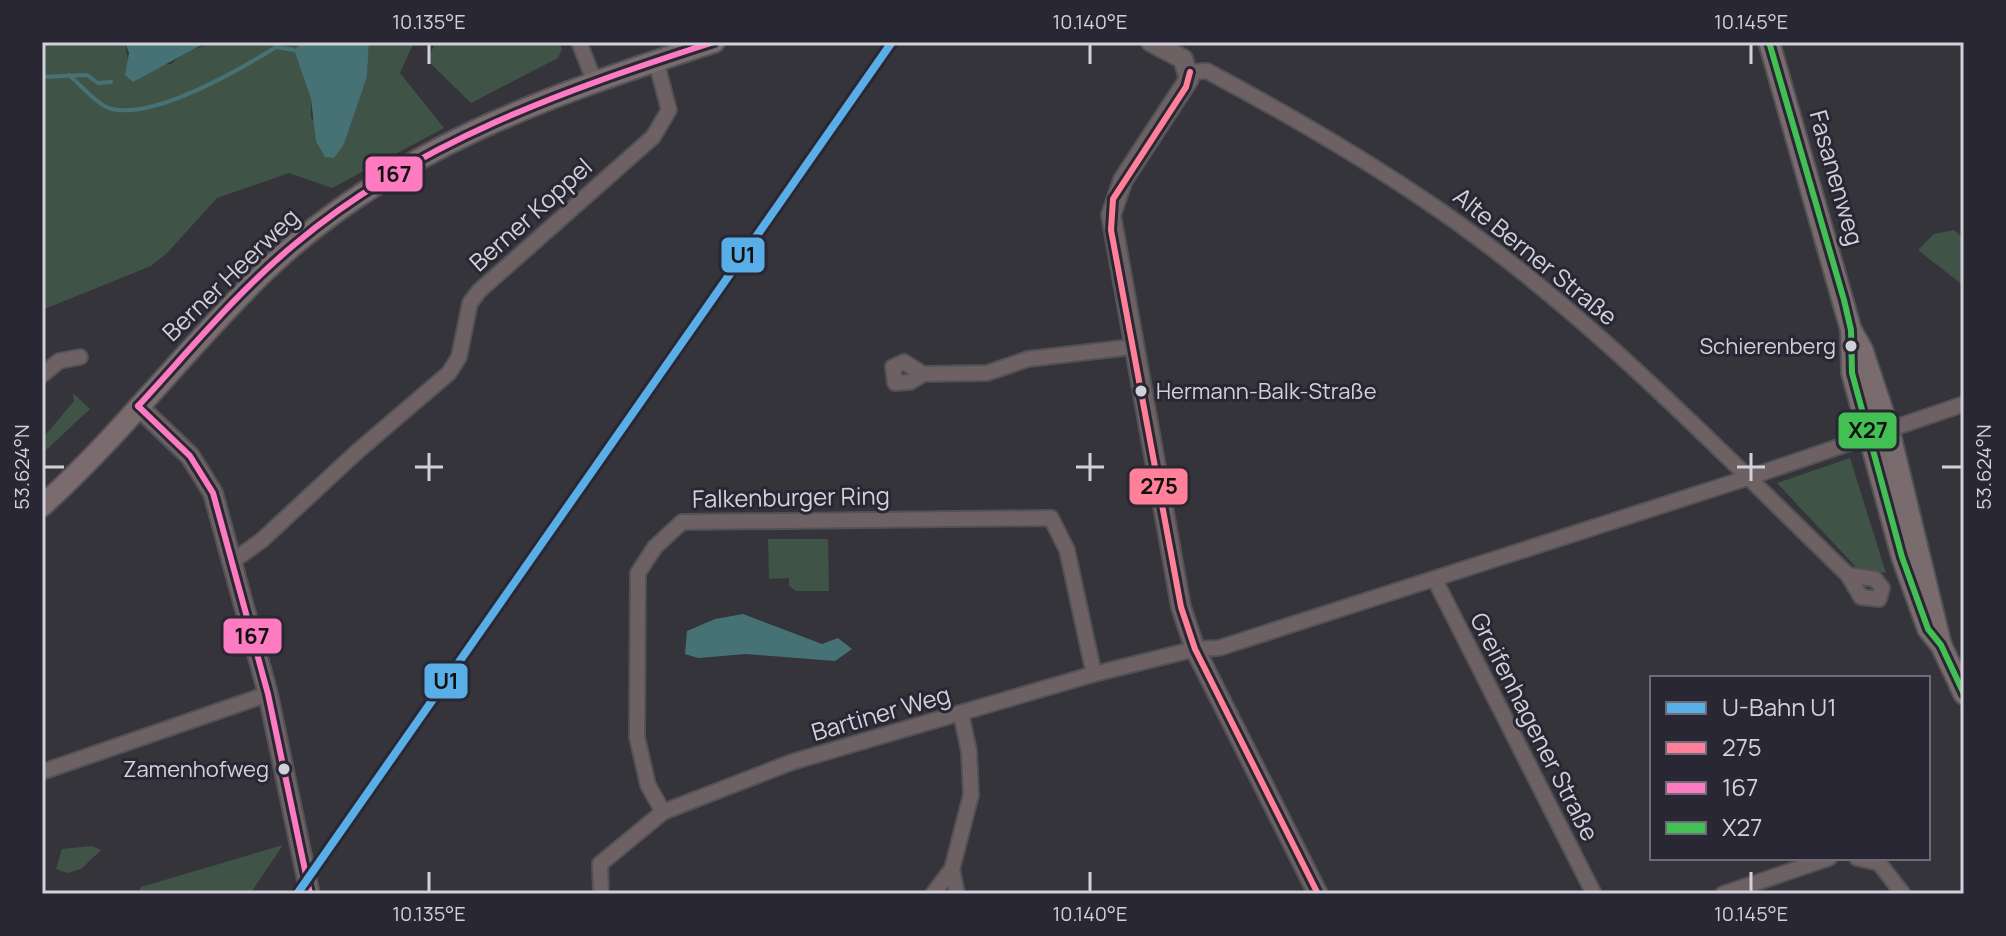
<svg xmlns="http://www.w3.org/2000/svg" width="2006" height="936" viewBox="0 0 2006 936" font-family="Manrope,sans-serif">
  <style>
    .green { fill: #3f5447 }
    .water { fill: #477275 }
    .lines { fill: none; stroke-linecap: round; stroke-linejoin: round }
    .stream { stroke: #477275; stroke-width: 4 }
    .minor-casing { stroke: #525156; stroke-width: 18 }
    .tertiary-casing { stroke: #525156; stroke-width: 22 }
    .secondary-casing { stroke: #525156; stroke-width: 24 }
    .minor { stroke: #6d6164; stroke-width: 14 }
    .tertiary { stroke: #6d6164; stroke-width: 18 }
    .secondary { stroke: #7a6b6e; stroke-width: 20 }
    .bus-1-casing { stroke: #292733; stroke-width: 12 }
    .bus-2-casing { stroke: #292733; stroke-width: 12 }
    .bus-3-casing { stroke: #292733; stroke-width: 12 }
    .bus-1 { stroke: #ff8098; stroke-width: 6 }
    .bus-2 { stroke: #fe7ac1; stroke-width: 6 }
    .bus-3 { stroke: #43c054; stroke-width: 6 }
    .metro-1-casing { stroke: #292733; stroke-width: 14 }
    .metro-1 { stroke: #5aaee8; stroke-width: 8 }
    .ticks { fill: none; stroke: #d2d1d9; stroke-width: 3 }
    .bus-dot { fill: #d2d1d9; stroke: #292733; stroke-width: 3 }
    .labels { text-anchor: middle; stroke-width: 6; stroke-linejoin: round; paint-order: stroke }
    .bus-label { font-size: 22px; fill: #d2d1d9; stroke: #292733; text-anchor: end }
    .street-label { font-size: 24px; fill: #d2d1d9; stroke: #292733 }
    .line-badge { stroke: #292733; stroke-width: 3 }
    .pale-badge-label { font-size: 22px; text-anchor: middle; font-weight: bold; fill: #111 }
    .neatline { fill: none; stroke: #d2d1d9; stroke-width: 3 }
    .ticks-label { font-size: 20px; text-anchor: middle; fill: #d2d1d9 }
  </style>
  <rect width="100%" height="100%" fill="#35343a"/>
  <g class="green">
    <path d="M42 42H125L129 65 171 64C207 32 256 42 302 42L294 50 311 99V118L344 144 367 77 369 42H414L400 73 444 128 332 188 289 173 217 198 167 253 151 266 42 310Z"/>
    <polygon points="436,42 559,42 562,49 558,58 471,103 427,60"/>
    <polygon points="1954,230 1964,239 1964,286 1918,250 1934,234"/>
    <polygon points="73,393 90,409 45,451 42,439 74,401"/>
    <polygon points="1850,458 1886,573 1856,567 1777,483"/>
    <polygon points="768,539 828,539 829,591 796,591 789,586 789,578 769,579"/>
    <polygon points="283,845 250,894 137,894 141,887"/>
    <polygon points="92,846 101,850 81,869 67,873 56,869 62,849"/>
  </g>
  <g class="water">
    <polygon points="125,42 207,42 133,82 125,75 129,53"/>
    <polygon points="302,42 369,42 367,77 344,144 334,158 325,157 316,141 311,99 294,50"/>
    <polygon points="743,614 822,644 838,638 852,649 835,661 746,654 698,658 685,654 687,631 715,619"/>
  </g>
  <g class="lines">
    <g class="stream">
      <path d="M69 75C81 85 98 106 112 109 155 119 239 70 276 47L294 50"/>
      <polyline points="42,77 87,75 98,83 111,82"/>
    </g>
    <g class="minor-casing">
      <g id="minor">
        <polyline points="579,42 594,80"/>
        <path d="M1190 72 1207 71C1282 111 1355 153 1426 201 1582 306 1714 445 1848 575L1861 597 1879 599 1882 588 1875 579 1848 575"/>
        <polyline points="923,374 904,362 893,367 895,383 910,382 923,374 987,373 1028,359 1132,347"/>
        <polyline points="42,375 59,361 80,357"/>
        <polyline points="233,561 262,540 359,450 449,373 459,357 470,303 479,291 653,137 669,110 656,61"/>
        <polyline points="1435,580 1594,894"/>
        <polyline points="42,772 268,694"/>
        <polyline points="663,812 648,785 637,737 638,573 655,547 682,522 1051,518 1067,550 1094,674"/>
        <polyline points="1857,858 1879,863 1903,894"/>
        <polyline points="601,894 600,864 663,812 792,762 1094,674 1195,649 1219,648 1747,478 1964,404"/>
        <polyline points="933,894 952,869"/>
        <polyline points="957,894 952,869 971,795 969,751 961,714"/>
        <polyline points="1723,894 1829,858"/>
      </g>
    </g>
    <g class="tertiary-casing">
      <g id="tertiary">
        <polyline points="1151,42 1183,59 1189,79 1123,180 1111,215 1181,607 1195,649 1318,894"/>
        <polyline points="138,406 190,456 213,493 268,694 310,894"/>
      </g>
    </g>
    <g class="secondary-casing">
      <g id="secondary">
        <polyline points="1769,42 1851,330 1862,349 1889,430 1941,645"/>
        <polyline points="1851,330 1852,373 1902,557 1928,629 1941,645 1964,694"/>
        <path d="M42 506C122 434 187 347 264 272 393 148 548 96 714 42"/>
      </g>
    </g>
    <use href="#minor" class="minor"/>
    <use href="#tertiary" class="tertiary"/>
    <use href="#secondary" class="secondary"/>
    <g class="bus-1-casing">
      <polyline id="bus-1" points="1190,72 1186,87 1113,199 1111,230 1181,607 1195,649 1318,894"/>
    </g>
    <g class="bus-2-casing">
      <g id="bus-2">
        <path d="M138 406C189 351 237 292 295 244 416 142 565 90 714 42"/>
        <polyline points="138,406 190,456 213,493 268,694 310,894"/>
      </g>
    </g>
    <g class="bus-3-casing">
      <polyline id="bus-3" points="1769,42 1844,300 1851,330 1852,373 1902,557 1928,629 1941,645 1964,694"/>
    </g>
    <use href="#bus-1" class="bus-1"/>
    <use href="#bus-2" class="bus-2"/>
    <use href="#bus-3" class="bus-3"/>
    <g class="metro-1-casing">
      <polyline id="metro-1" points="297,894 892,42"/>
    </g>
    <use href="#metro-1" class="metro-1"/>
  </g>
  <path class="ticks" d="M429 44V64M1090 44V64M1751 44V64M429 453V481M1090 453V481M1751 453V481M44 467H64M415 467H443M1076 467H1104M1737 467H1765M1942 467H1962M429 872V892M1090 872V892M1751 872V892"/>
  <g class="bus-dot">
    <circle cx="1851" cy="346" r="7"/>
    <circle cx="1141" cy="391" r="7"/>
    <circle cx="284" cy="769" r="7"/>
  </g>
  <g class="labels">
    <g class="bus-label">
      <text x="1836" y="354">Schierenberg</text>
      <text x="1156" y="399" text-anchor="start">Hermann-Balk-Straße</text>
      <text x="269" y="777">Zamenhofweg</text>
    </g>
    <g class="street-label">
      <text transform="translate(1836 178) rotate(74)" y="8">Fasanenweg</text>
      <text transform="translate(531 215) rotate(-42)" y="8">Berner Koppel</text>
      <text transform="translate(1535 257) rotate(39)" y="8">Alte Berner Straße</text>
      <text transform="translate(231 275) rotate(-44)" y="8">Berner Heerweg</text>
      <text transform="translate(791 498) rotate(-1)" y="8">Falkenburger Ring</text>
      <text transform="translate(881 714) rotate(-16)" y="8">Bartiner Weg</text>
      <text transform="translate(1534 727) rotate(63)" y="8">Greifenhagener Straße</text>
    </g>
  </g>
  <g class="line-badge">
    <rect x="364" y="155" width="60" height="38" rx="8" fill="#fe7ac1"/>
    <rect x="720" y="236" width="46" height="38" rx="8" fill="#5aaee8"/>
    <rect x="1837" y="411" width="61" height="39" rx="8" fill="#43c054"/>
    <rect x="1128" y="467" width="61" height="39" rx="8" fill="#ff8098"/>
    <rect x="222" y="617" width="61" height="38" rx="8" fill="#fe7ac1"/>
    <rect x="423" y="662" width="46" height="38" rx="8" fill="#5aaee8"/>
  </g>
  <g class="pale-badge-label">
    <text x="394" y="182">167</text>
    <text x="743" y="263">U1</text>
    <text x="1868" y="438">X27</text>
    <text x="1159" y="494">275</text>
    <text x="252" y="644">167</text>
    <text x="446" y="689">U1</text>
  </g>
  <rect width="2006" height="936" fill="none" stroke="#292733" stroke-width="88"/>
  <rect x="1650" y="676" width="280" height="184" fill="#292733" stroke="#6d6b75" stroke-width="2"/>
  <rect x="1666" y="702" width="40" height="12" fill="#5aaee8" stroke="#6d6b75" stroke-width="2"/>
  <text x="1722" y="716" font-size="24" fill="#d2d1d9">U-Bahn U1</text>
  <rect x="1666" y="742" width="40" height="12" fill="#ff8098" stroke="#6d6b75" stroke-width="2"/>
  <text x="1722" y="756" font-size="24" fill="#d2d1d9">275</text>
  <rect x="1666" y="782" width="40" height="12" fill="#fe7ac1" stroke="#6d6b75" stroke-width="2"/>
  <text x="1722" y="796" font-size="24" fill="#d2d1d9">167</text>
  <rect x="1666" y="822" width="40" height="12" fill="#43c054" stroke="#6d6b75" stroke-width="2"/>
  <text x="1722" y="836" font-size="24" fill="#d2d1d9">X27</text>
  <rect x="44" y="44" width="1918" height="848" class="neatline"/>
  <g class="ticks-label">
    <text x="429" y="29">10.135°E</text>
    <text x="1090" y="29">10.140°E</text>
    <text x="1751" y="29">10.145°E</text>
    <text transform="translate(22 467) rotate(-90)" y="7">53.624°N</text>
    <text transform="translate(1984 467) rotate(-90)" y="7">53.624°N</text>
    <text x="429" y="921">10.135°E</text>
    <text x="1090" y="921">10.140°E</text>
    <text x="1751" y="921">10.145°E</text>
  </g>
</svg>
